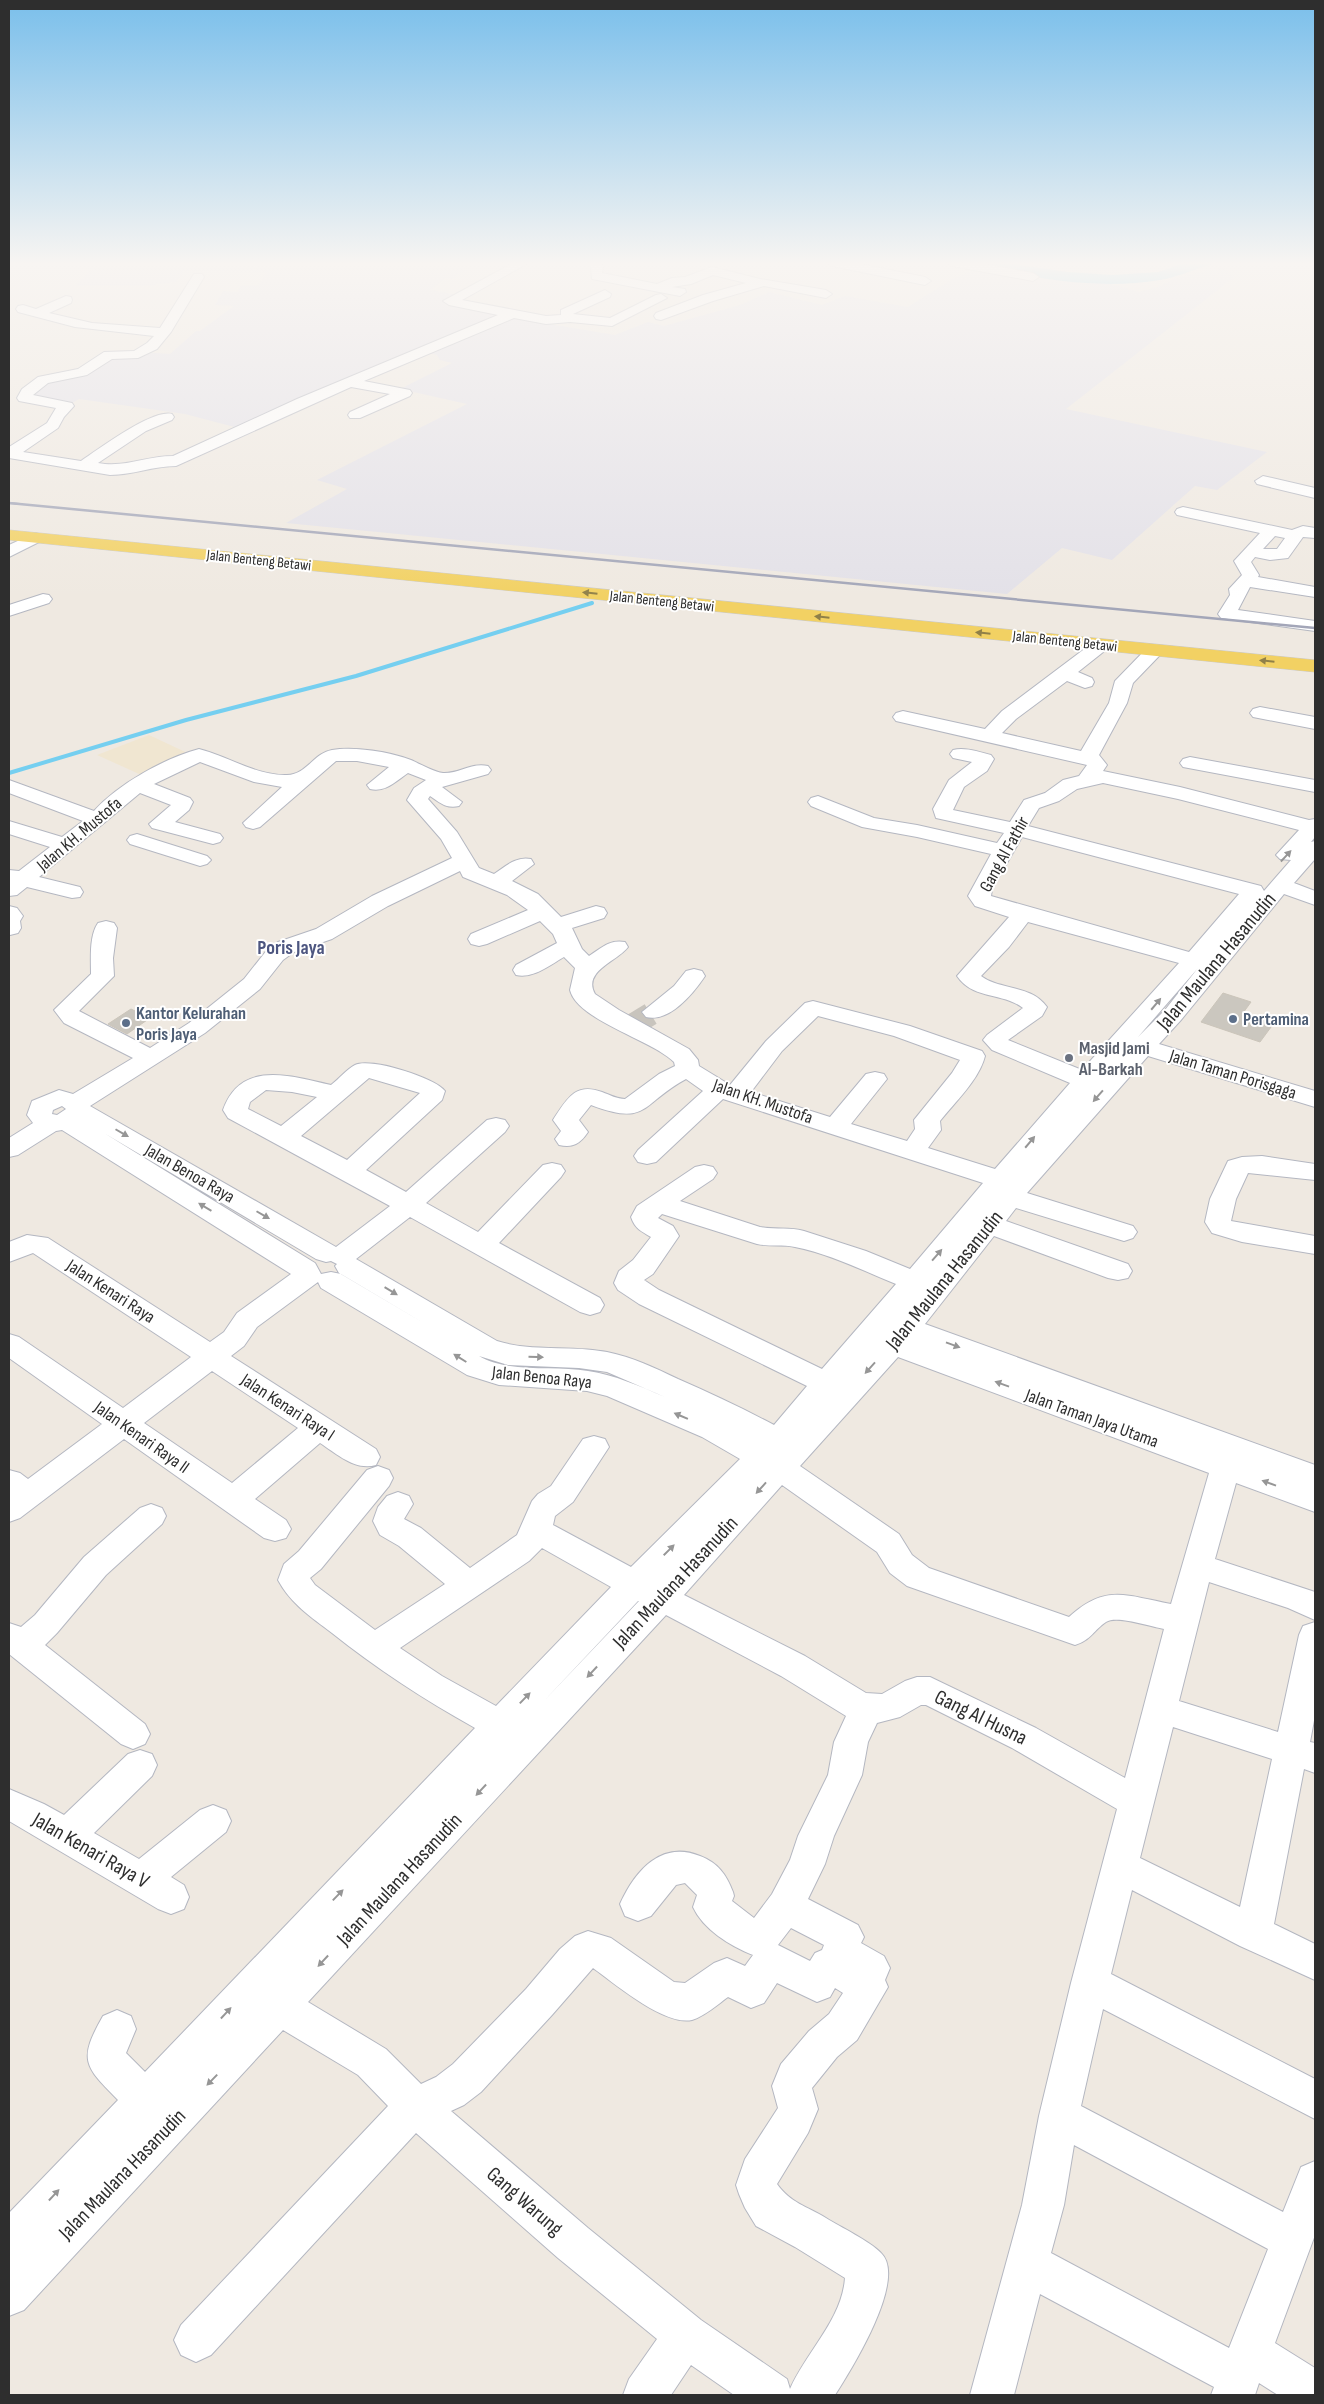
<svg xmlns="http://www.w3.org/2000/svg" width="1324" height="2404" viewBox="0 0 1324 2404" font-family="'Sofia Sans Condensed',sans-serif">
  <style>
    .industrial { fill: #e3e1e8 }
    .education { fill: #f0e6d1 }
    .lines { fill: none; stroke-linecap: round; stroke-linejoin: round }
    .stream { stroke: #75cff0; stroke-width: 4 }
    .river { fill: #75cff0; fill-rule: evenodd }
    .building { fill: #cbc7bf; stroke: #cbc5ba }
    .minor-tunnel { stroke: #c8c4bd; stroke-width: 23; stroke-dasharray: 23 12; stroke-linecap: butt }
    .minor-casing { stroke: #b4b7c1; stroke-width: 2 }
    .major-casing { stroke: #c9c9c9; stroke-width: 1 }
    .minor { fill: #fff; fill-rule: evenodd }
    .major { fill: #f2d163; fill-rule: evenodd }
    .rail-far1 { stroke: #a3a6b8; stroke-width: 2 }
    .rail { stroke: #a3a6b8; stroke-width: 2.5 }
    .oneway { fill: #908048 }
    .oneway2 { fill: #969696 }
    .service-dot { fill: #5c6f8a; stroke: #fff; stroke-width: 2 }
    .worship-dot { fill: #6b7280; stroke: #fff; stroke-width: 2 }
    .labels { text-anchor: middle; stroke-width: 4; stroke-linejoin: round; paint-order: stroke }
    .far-street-label { font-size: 15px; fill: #2e2e2e; stroke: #fff }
    .street-label { font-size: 18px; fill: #2e2e2e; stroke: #fff }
    .service-label { font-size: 18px; font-weight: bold; fill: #4e5e75; stroke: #fff; text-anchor: start }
    .worship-label { font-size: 18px; font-weight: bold; fill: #5b616d; stroke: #fff; text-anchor: start }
    .quarter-label { font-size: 20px; font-weight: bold; fill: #4d5680; stroke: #fff }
    .near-street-label { font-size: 21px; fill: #2e2e2e; stroke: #fff }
  </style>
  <rect width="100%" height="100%" fill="#efe9e1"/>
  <polygon class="industrial" points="42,262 475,262 453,279 445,278 431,290 457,295 446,300 533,318 555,325 615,335 648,322 664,326 740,305 769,292 822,305 845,296 908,307 951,280 976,269 1045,279 1111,284 1139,292 1161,286 1174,279 1209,270 1227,268 1233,278 1066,409 1267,452 1217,490 1195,486 1112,560 1062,548 1007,594 286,523 347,489 317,480 467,404 400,389 452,363 440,360 437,355 420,350 242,429 185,414 79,399 69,405 43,402 24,390 78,373 103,355 141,352 170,354 196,331 200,331 234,306 215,305 223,291 238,292 240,286 258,285 268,272 184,270 176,282 152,285 76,286 92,269"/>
  <polygon class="education" points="149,735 194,756 148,778 97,755"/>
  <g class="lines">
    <polyline class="stream" points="9,773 186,720 356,676 592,603"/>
    <path class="river" d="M971 262H999L1068 272 1113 275 1158 272 1188 262H1213L1211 265C1194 269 1178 277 1160 280 1099 290 1037 279 978 266Z"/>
  </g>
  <g class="building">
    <polygon points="1223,993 1251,1002 1243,1013 1274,1023 1260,1042 1201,1022"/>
    <polygon points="131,1009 150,1018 127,1034 108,1024"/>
  </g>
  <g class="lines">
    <polyline class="minor-tunnel" points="631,1026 654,1012"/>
    <g class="minor-casing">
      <g id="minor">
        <path d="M515 262H530L462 300 546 316 561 315V310L605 290 611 294 610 297 573 314 610 318 656 295 661 294 667 298 612 326 570 322 546 324 514 318 364 381 410 390 412 393 410 396 360 418H350L348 415 350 412 390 394 351 387 176 466C153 466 133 475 110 475L9 458V447L47 423 56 408 19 401 17 398 22 389 38 377 78 369 104 352 134 351 147 343 154 336 75 327 18 312 16 309 18 306 23 305 36 309 66 296 71 297 72 300 71 303 49 313 92 323 160 328 194 274H202L204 277 171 332 157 349 138 358 112 359 87 375 48 383 33 395 72 403 74 406 64 417 58 428 23 452 81 461C99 449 152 409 172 414L174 417 172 420 146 431 98 463C125 468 146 456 173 456L297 399 498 315 449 305 443 301Z"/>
        <polygon points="586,262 600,262 603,266 602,273 657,284 672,278 685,277 712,267 760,279 826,290 832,294 826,298 764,286 713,301 661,320 656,319 654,316 656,313 703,295 746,283 713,275 691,284 672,287 685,289 686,292 680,296 592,279 591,267"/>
        <polygon points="826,262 850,262 925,277 931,281 925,285 832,266"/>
        <polygon points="946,262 972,262 1033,273 1039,277 1033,281 952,266"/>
        <polygon points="1263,476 1315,488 1315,498 1257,484 1255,481"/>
        <path d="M1183 507 1292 530 1303 526 1315 528V538L1303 537 1288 558 1270 560 1255 557 1251 562 1259 575 1258 577 1315 587V597L1250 587 1238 610 1315 621V631L1221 618 1218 614 1230 595 1229 589 1242 575 1234 561 1260 533 1177 515 1175 512 1177 509ZM1275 536 1285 538 1277 549H1263Z"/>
        <polygon points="35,533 41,535 43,538 41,541 9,557 9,545"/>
        <polygon points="43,594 49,595 52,599 49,603 9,616 9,605"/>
        <path d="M1101 640 1107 641 1110 645 1107 649 1078 672 1092 678 1094 682 1092 686 1085 688 1067 681 1016 719 1002 733 1081 751 1109 703 1115 681 1149 646H1161L1164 650 1161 654 1133 683 1127 703 1099 755 1107 765 1103 771 1180 787 1309 820 1315 819V837L1311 842 1315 841V859L1294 883 1315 891V905L1284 894 1181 1020 1159 1044 1315 1091V1107L1148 1056 1027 1193 1133 1226 1137 1232 1133 1238 1124 1241 1016 1208 1006 1221 1128 1264 1132 1271 1128 1278 1118 1280 1108 1278 994 1236 925 1324 1315 1465V1512L1236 1483 1215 1559 1315 1592V1620L1288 1608 1209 1582 1179 1701 1278 1732 1299 1635 1303 1626 1315 1622V1715L1310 1742 1315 1743V1773L1304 1769 1274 1924 1315 1944V1980L1240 1946 1132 1890 1111 1974 1315 2079V2119L1103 2009 1081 2106 1283 2212 1301 2167 1315 2161V2235L1275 2343 1315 2368V2395H1278L1259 2383 1255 2395H1211L1214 2387 1040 2294 1014 2395H970L1022 2205 1039 2116 1071 1983 1117 1809 1012 1748 926 1705H921L900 1717 877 1723 868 1742 862 1775 834 1836 825 1864 808 1899 858 1925 864 1937 861 1943 884 1956 890 1968 885 1980 888 1987 857 2040 837 2057 812 2088 818 2109 808 2133 777 2184C791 2203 806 2206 826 2218 840 2227 870 2241 881 2253 908 2279 851 2370 835 2395H734L691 2365 671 2395H623L629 2379 657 2339 558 2258 416 2133 211 2355 196 2362 181 2355 174 2340 181 2325 388 2106 358 2075 283 2030 24 2310 9 2316V2213L118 2100C84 2066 78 2060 103 2016L117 2010 131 2016 136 2029 126 2053 145 2072 475 1728C425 1700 377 1669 332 1633 311 1617 291 1604 278 1580L284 1564 299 1551 367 1470 378 1466 389 1470 393 1478 389 1486 321 1569 310 1578 315 1585 375 1630 445 1584 399 1546 380 1535 373 1521 378 1507 387 1496 398 1492 409 1496 413 1504 404 1519 421 1528 470 1568 517 1535 532 1501 538 1494 551 1486 583 1439 594 1436 605 1439 609 1447 573 1502 555 1516 553 1525 631 1567 740 1459 702 1437 607 1396 587 1391 499 1385 467 1375 321 1288 318 1282 257 1327 244 1346 231 1356 376 1449 380 1457 376 1465C355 1471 337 1454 320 1443L255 1499 286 1520 291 1529 286 1538 275 1541 264 1538 124 1439 20 1518 9 1522V1470L20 1473 28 1479 102 1424 9 1358V1334L19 1337 123 1408 191 1357 33 1253 9 1262V1242L27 1235 48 1238 210 1342 224 1332 237 1313 291 1274 62 1130 56 1131 18 1155 9 1157V1138L33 1123 27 1115 32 1101 59 1090 73 1094 133 1058 64 1023 54 1010 91 974C91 959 89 936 98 923L106 921 114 923 117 928 113 958 114 976 79 1011 150 1048 189 1023 244 979 267 950 278 942 316 929 372 896 452 858 441 839 407 800 414 788 426 780 408 773C396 781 385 793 370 789L367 785 389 767 357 761H336L260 827 253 829 246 827 243 823 282 787 254 782 200 762 154 784 190 798 193 802 189 810 175 822 220 834 223 838 220 842 213 844 152 828 149 824 171 805 140 793 39 877 80 887 83 892 80 897 72 898 27 887 17 895 9 896V870L19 871 50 847 9 834V821L62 837 83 821 9 793V780L94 811C118 784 165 758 199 749 228 756 256 776 287 775 306 775 314 753 332 750 354 746 391 752 411 760 420 764 434 772 443 773 458 774 472 762 488 766L491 770 488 774 442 787 462 802 459 806C447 809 440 803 430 796L428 799 457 832 479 868 494 874C506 866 516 856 531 859L534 864 512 881 538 894 561 917 596 906 604 908 607 913 604 918 572 928 582 949 589 956C601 948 610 939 625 942L628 947C618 961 582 971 595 994L619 1010 689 1049 698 1060 699 1066 730 1085 766 1041 805 1003 813 1001 910 1026 982 1051 985 1056C979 1080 955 1102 940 1121L941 1130 928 1148 995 1169 1070 1083 992 1050 983 1040 987 1035 1023 1008C1002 992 973 1000 957 976L1009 917 975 906 968 896 991 854 917 837 862 827 811 806 808 802 811 798 818 796 874 818 917 825 997 843 1004 833 936 818 933 809 949 780 972 762 953 758 950 754 953 750C965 747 979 752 991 755L994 759 987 771 964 787 953 810 1010 822 1024 800 1045 793 1063 780 1079 776 1087 765 896 721 893 717 896 713 903 711 985 729 1002 711 1095 641ZM1103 783 1178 799 1299 830 1276 855 1280 859 1291 860 1264 891 1261 886 1028 826 1039 808 1059 801 1077 789ZM1022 837 1239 894 1189 952 991 896 992 889ZM460 871 463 877 507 895 528 910 471 934 468 939 471 944 479 946 487 944 540 921 553 934 557 943 516 965 513 970 516 975C533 979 550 965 564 957L575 968 570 990C577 1020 652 1040 674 1062L675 1066 659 1074 625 1099C617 1099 610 1095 602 1092 575 1082 567 1099 553 1120L561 1131 555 1139 559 1145C573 1148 580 1144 588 1132L579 1120 591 1105C649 1127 641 1103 686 1079L703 1091 638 1150 634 1156 638 1162 647 1164 656 1162 723 1099 983 1183 910 1269 866 1251 804 1231C790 1227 775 1230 760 1227L680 1201 713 1179 717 1173 713 1167 704 1165 695 1167 637 1206 631 1217C635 1229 641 1231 651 1237L633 1260 619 1271 614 1283 618 1290 639 1304 807 1386 774 1425C742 1408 710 1393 678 1379 655 1368 632 1357 607 1352 571 1345 531 1352 497 1341L356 1259 410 1217 580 1312 590 1315 600 1312 604 1305 600 1298 499 1243 561 1177 565 1171 561 1165 552 1163 543 1165 478 1232 426 1203 505 1132 509 1126 505 1120 496 1118 487 1120 406 1192 366 1170 442 1100 445 1091C436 1078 370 1057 355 1065 347 1069 339 1079 331 1085 291 1076 241 1059 223 1110L228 1118 390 1206 336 1247 90 1106 205 1033 260 989 283 960 294 952 332 939 388 906ZM1028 922 1179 963 1082 1070 1008 1040 1042 1016 1047 1007C1031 984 1001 991 981 976L1009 947ZM1198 968 1165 1010 1138 1037ZM818 1016 894 1036 960 1060 952 1073 914 1120 915 1129 907 1141 851 1124 887 1079 884 1074 875 1072 866 1074 830 1117 751 1092 782 1051ZM369 1078 420 1093 347 1160 301 1136ZM266 1090 292 1092 317 1097 281 1126 248 1109 250 1102ZM62 1106 66 1109 57 1115 52 1114 53 1110ZM104 1133 316 1259 326 1262 331 1261 337 1264 335 1266 339 1273 437 1331 341 1274 331 1272 321 1274 315 1263ZM662 1214 757 1244C770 1247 783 1244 795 1247 830 1254 864 1271 896 1284L822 1369 659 1290 644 1280 653 1274 679 1236 673 1226 658 1218ZM479 1356 508 1365 579 1368 607 1372 665 1397C639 1386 615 1375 588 1371 553 1365 510 1374 479 1356ZM898 1357 1209 1473 1171 1604C1127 1596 1106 1583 1069 1617L929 1568 912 1555 899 1534 800 1466ZM212 1371 298 1428 232 1483 144 1423ZM782 1485 877 1552 890 1573 907 1586 1075 1645C1091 1640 1094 1630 1106 1622 1117 1615 1151 1627 1164 1629L1125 1778 1036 1728 930 1677H917L905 1681 882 1694 866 1693 805 1656 684 1595ZM542 1548 611 1587 496 1706 442 1676 400 1648 529 1561ZM638 1601H639L542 1703ZM666 1615 781 1676 846 1716 834 1742 828 1775 798 1836 790 1860 772 1894 754 1918 732 1901 734 1896 733 1892C726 1874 718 1863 700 1856 661 1840 635 1871 620 1904L625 1916 638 1921 651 1916 676 1885 685 1883 697 1895 693 1907C703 1929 730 1946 753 1955L745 1966 727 1958 714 1963 685 1983 674 1982 611 1938 588 1931 575 1936 560 1949 526 1989 453 2064 436 2077 421 2084 386 2049 308 2002ZM1173 1727 1272 1759 1240 1907 1140 1858ZM791 1928 824 1945 822 1950 815 1953 810 1961 778 1945ZM593 1968C614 1983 664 2026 692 2020 705 2016 717 2005 728 1997L751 2008 764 2003 777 1983 817 2002 830 1997 835 1988 843 1993 829 2014 809 2031 781 2064 772 2086 778 2108 745 2159 736 2185 739 2194 745 2208 756 2226 795 2247 845 2278C842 2320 806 2352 790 2389L787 2379 701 2320 588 2228 451 2111 464 2105 481 2092 552 2015ZM1074 2145 1268 2249 1229 2348 1051 2253 1064 2205Z"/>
        <polygon points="1260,707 1315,717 1315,729 1253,717 1250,713 1253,709"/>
        <polygon points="1190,757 1315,780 1315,792 1183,767 1180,763 1183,759"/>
        <polygon points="137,834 207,856 211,860 207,864 200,866 130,844 127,840 130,836"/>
        <polygon points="9,906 17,908 23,916 20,921 21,928 18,933 10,935"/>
        <path d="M694 969 702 971 705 976C693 994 669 1023 646 1017L642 1012 674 986 686 971Z"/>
        <polygon points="1262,1156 1315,1164 1315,1180 1248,1173 1236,1199 1231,1221 1315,1236 1315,1254 1242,1242 1212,1233 1205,1222 1210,1199 1228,1161 1242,1157"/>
        <polygon points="151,1504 162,1508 166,1516 162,1524 106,1575 57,1633 45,1645 145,1724 150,1734 145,1744 133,1749 121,1744 9,1654 9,1623 21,1627 35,1615 84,1557 140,1508"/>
        <polygon points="140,1750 152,1754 157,1765 152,1776 94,1833 139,1859 200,1810 213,1805 226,1810 231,1821 226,1832 171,1877 184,1885 189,1897 184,1909 171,1914 158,1909 9,1821 9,1789 44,1804 64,1815 128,1754"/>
      </g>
    </g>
    <g class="major-casing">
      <polygon id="major" points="9,530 1315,660 1315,672 9,540"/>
    </g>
    <use href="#minor" class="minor"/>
    <use href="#major" class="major"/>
    <polyline class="rail-far1" points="9,503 20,504"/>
    <polyline class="rail" points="9,503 1315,628"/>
  </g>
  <defs><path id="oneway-solid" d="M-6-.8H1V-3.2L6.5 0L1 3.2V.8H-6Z" transform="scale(1.25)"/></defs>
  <g class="oneway">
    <use href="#oneway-solid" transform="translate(590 593) rotate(-174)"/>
    <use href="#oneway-solid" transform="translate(822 617) rotate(-174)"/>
    <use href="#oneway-solid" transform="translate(983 633) rotate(-174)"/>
    <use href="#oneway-solid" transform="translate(1267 661) rotate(-174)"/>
  </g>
  <g class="oneway2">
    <use href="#oneway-solid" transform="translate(1286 856) rotate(-47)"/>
    <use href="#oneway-solid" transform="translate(1156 1004) rotate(-50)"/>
    <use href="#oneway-solid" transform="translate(1098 1096) rotate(131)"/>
    <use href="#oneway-solid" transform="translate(122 1133) rotate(30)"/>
    <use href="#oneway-solid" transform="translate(1030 1142) rotate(-50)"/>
    <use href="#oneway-solid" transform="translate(205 1207) rotate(-149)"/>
    <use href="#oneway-solid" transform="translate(263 1215) rotate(30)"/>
    <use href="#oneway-solid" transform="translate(937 1255) rotate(-49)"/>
    <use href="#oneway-solid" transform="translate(391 1291) rotate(31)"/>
    <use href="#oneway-solid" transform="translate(953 1345) rotate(20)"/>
    <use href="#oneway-solid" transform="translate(536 1357) rotate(2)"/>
    <use href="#oneway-solid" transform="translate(460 1358) rotate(-148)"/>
    <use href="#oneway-solid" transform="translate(870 1368) rotate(132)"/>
    <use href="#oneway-solid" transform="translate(1002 1384) rotate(-160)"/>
    <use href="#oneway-solid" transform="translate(681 1416) rotate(-157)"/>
    <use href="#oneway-solid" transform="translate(1269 1483) rotate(-160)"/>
    <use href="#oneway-solid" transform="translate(761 1488) rotate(132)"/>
    <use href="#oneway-solid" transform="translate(669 1550) rotate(-45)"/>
    <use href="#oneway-solid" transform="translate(592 1672) rotate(133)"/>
    <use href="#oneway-solid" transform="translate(525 1698) rotate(-46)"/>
    <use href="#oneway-solid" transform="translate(481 1790) rotate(133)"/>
    <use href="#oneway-solid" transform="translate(338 1895) rotate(-46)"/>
    <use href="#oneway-solid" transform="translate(323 1961) rotate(133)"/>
    <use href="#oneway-solid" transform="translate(226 2013) rotate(-47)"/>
    <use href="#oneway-solid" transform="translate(212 2080) rotate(134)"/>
    <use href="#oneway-solid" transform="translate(54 2195) rotate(-47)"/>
  </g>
  <linearGradient id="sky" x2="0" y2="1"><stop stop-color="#7abfeb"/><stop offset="0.44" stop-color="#f8f5f2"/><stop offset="1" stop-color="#f8f5f2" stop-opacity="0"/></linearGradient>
  <rect width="1324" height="599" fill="url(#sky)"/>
  <g class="service-dot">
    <circle cx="1233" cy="1019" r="5"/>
    <circle cx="126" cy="1023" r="5"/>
  </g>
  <circle class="worship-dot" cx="1069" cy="1058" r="5"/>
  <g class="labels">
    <g class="far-street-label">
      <text transform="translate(259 560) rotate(6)" y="5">Jalan Benteng Betawi</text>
      <text transform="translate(662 601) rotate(6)" y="5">Jalan Benteng Betawi</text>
      <text transform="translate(1065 641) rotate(6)" y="5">Jalan Benteng Betawi</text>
    </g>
    <g class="street-label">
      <text transform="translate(79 834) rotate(-40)" y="6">Jalan KH. Mustofa</text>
      <text transform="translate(1004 854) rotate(-61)" y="6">Gang Al Fathir</text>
      <text transform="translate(1233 1074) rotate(17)" y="6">Jalan Taman Porisgaga</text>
      <text transform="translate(763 1101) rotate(19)" y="6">Jalan KH. Mustofa</text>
      <text transform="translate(190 1173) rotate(30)" y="6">Jalan Benoa Raya</text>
      <text transform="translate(111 1291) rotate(33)" y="6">Jalan Kenari Raya</text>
      <text transform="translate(542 1377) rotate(6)" y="6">Jalan Benoa Raya</text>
      <text transform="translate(288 1407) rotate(33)" y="6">Jalan Kenari Raya I</text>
      <text transform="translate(1092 1418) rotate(20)" y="6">Jalan Taman Jaya Utama</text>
      <text transform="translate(142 1437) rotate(35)" y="6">Jalan Kenari Raya II</text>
    </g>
    <g class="service-label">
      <text x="136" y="1019">Kantor Kelurahan<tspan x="136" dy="21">Poris Jaya</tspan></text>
      <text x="1243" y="1025">Pertamina</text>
    </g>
    <g class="worship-label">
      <text x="1079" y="1054">Masjid Jami<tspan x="1079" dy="21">Al-Barkah</tspan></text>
    </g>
    <g class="quarter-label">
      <text x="291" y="954">Poris Jaya</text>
    </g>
    <g class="near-street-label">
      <text transform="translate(1216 961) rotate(-50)" y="7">Jalan Maulana Hasanudin</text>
      <text transform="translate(944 1280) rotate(-51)" y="7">Jalan Maulana Hasanudin</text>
      <text transform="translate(675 1582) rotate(-47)" y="7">Jalan Maulana Hasanudin</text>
      <text transform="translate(981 1717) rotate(26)" y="7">Gang Al Husna</text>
      <text transform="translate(91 1850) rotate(30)" y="7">Jalan Kenari Raya V</text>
      <text transform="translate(399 1879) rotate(-47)" y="7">Jalan Maulana Hasanudin</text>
      <text transform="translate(122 2174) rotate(-46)" y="7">Jalan Maulana Hasanudin</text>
      <text transform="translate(525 2201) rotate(41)" y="7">Gang Warung</text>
    </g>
  </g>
  <rect width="1324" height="2404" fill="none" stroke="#2e2e2e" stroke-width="20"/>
</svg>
